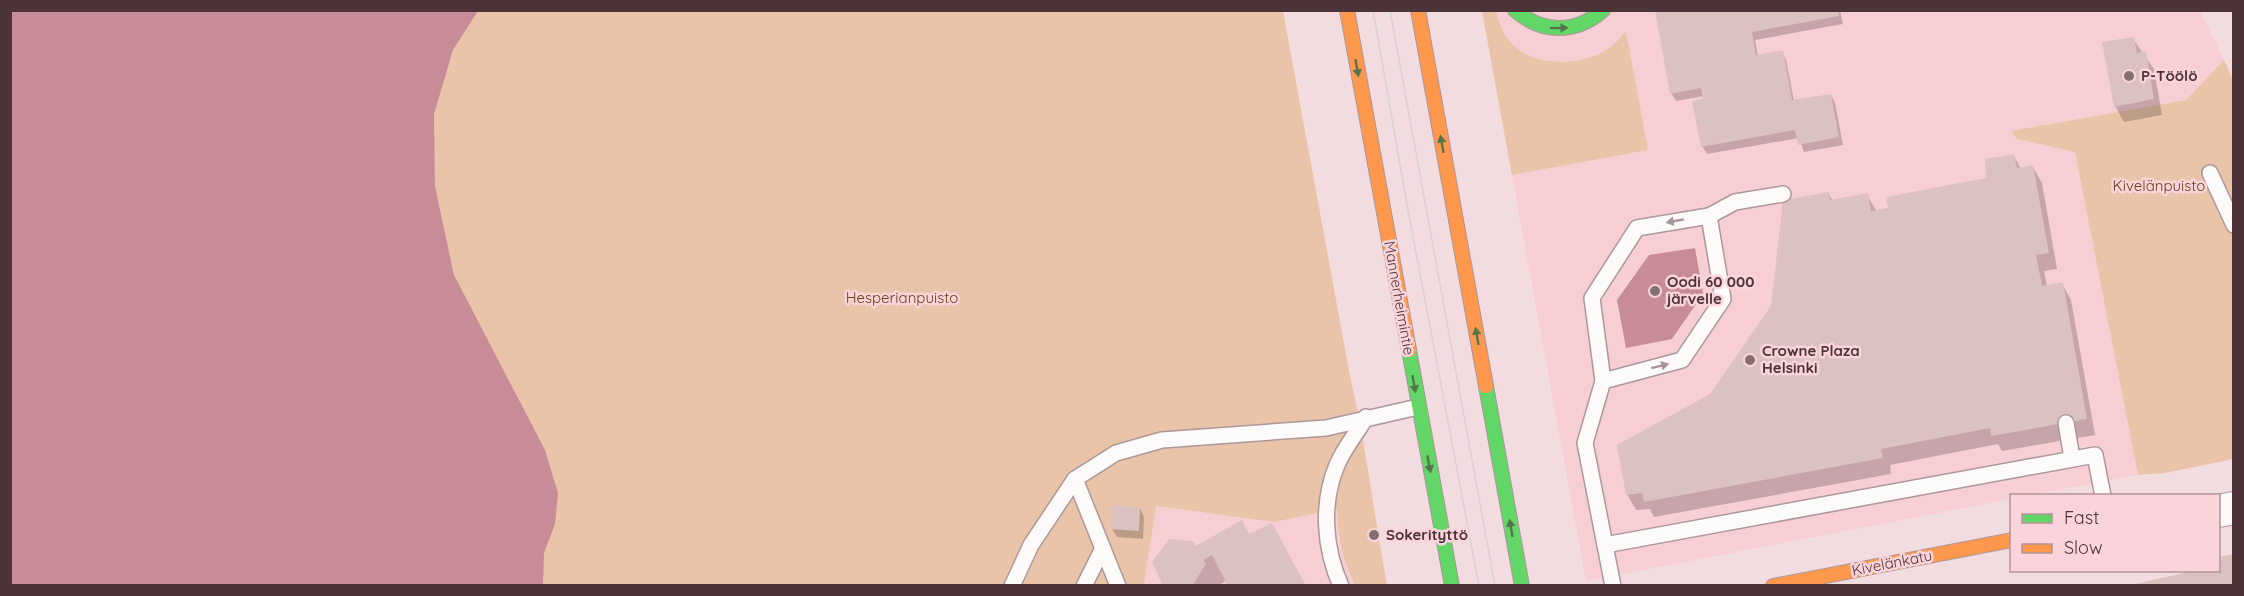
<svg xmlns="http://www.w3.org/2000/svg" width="2244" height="596" viewBox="0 0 2244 596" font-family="Quicksand,sans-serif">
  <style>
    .built { fill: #f8ced5 }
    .green { fill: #eac4a8 }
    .water { fill: #c78c97 }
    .shadow { fill: #0003 }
    .building { fill: #dbc2c1 }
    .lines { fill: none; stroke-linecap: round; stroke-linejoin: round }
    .lane-casing { stroke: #ac979b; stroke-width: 18 }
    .street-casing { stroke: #ac979b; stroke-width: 34 }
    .fast-casing { stroke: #ac979b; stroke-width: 16 }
    .slow-casing { stroke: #ac979b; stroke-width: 16 }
    .lane { stroke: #fdfafa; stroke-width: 15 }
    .street { stroke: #fdfafa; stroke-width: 32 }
    .fast { stroke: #63d668; stroke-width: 14 }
    .slow { stroke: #ff974d; stroke-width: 14 }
    .tram { stroke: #d8d2d3; stroke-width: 1.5 }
    .oneway { fill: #55744b }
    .oneway2 { fill: #a49698 }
    .poi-dot { fill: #856e72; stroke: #fad4da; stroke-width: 2 }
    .labels { text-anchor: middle; stroke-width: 5; stroke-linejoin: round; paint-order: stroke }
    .poi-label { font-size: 15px; font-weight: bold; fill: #4b3337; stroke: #fad4da; text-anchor: start }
    .park-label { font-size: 15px; fill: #664215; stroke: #fad4da }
    .street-label { font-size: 15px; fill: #4b3337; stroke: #fad4da }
  </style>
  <rect width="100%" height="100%" fill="#f2dce0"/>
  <g class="built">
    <polygon points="1482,11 2200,11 2224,60 2186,100 2012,131 2017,139 2075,151 2138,475 2030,495 2012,496 2011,499 1586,581"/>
    <polygon points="1156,506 1274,522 1337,509 1368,585 1144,586"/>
  </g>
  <g class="green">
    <path d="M478 11H1283L1350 376C1366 445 1374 515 1387 585H1355C1342 558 1338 539 1337 509L1274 522 1156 506 1144 585H514L460 289 454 275 435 186 433 114 453 50Z"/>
    <path d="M1482 11H1496C1499 22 1503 35 1512 44 1534 66 1575 66 1601 53 1612 48 1619 39 1626 31L1648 150 1512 175Z"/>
    <polygon points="2224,60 2234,82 2233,459 2165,473 2138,475 2075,152 2017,139 2011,131 2186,100"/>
  </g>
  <g class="water">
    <polygon points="10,11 478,11 453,50 434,114 435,186 454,275 545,450 558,493 555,524 544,553 543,585 11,585"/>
    <polygon points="1695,248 1703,294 1672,339 1626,348 1617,300 1649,255"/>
  </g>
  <g class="shadow">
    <polygon points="1656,10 1840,10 1843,24 1755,40 1758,56 1782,52 1786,60 1794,101 1831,95 1835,103 1843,145 1804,152 1799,138 1707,154 1702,146 1704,96 1676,101 1671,93"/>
    <polygon points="2133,39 2154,69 2162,115 2124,122 2115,106"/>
    <polygon points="2014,156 2021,169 2033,167 2042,183 2057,269 2044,271 2047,286 2062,284 2071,300 2095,435 2002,451 1998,444 1890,465 1891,474 1654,517 1650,509 1636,510 1627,494 1711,395 1773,307 1828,193 1833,201 1867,195 1877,212 1987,179"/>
    <polygon points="1140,508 1144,517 1143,539 1117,537 1112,529"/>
    <polygon points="1241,522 1227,580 1218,586 1165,586 1195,548"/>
  </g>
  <g class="building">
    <polygon points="1655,10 1838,10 1839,16 1752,32 1756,55 1783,50 1792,100 1831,94 1839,137 1798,145 1795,130 1701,147 1692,101 1703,99 1701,88 1670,94"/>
    <polygon points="2134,37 2137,53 2146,51 2154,99 2114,107 2102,42"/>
    <polygon points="2014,154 2017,168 2033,165 2049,253 2036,255 2042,286 2063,282 2087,419 1991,436 1990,428 1881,449 1883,458 1644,502 1642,493 1626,495 1617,445 1710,394 1771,306 1783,200 1829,192 1830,200 1868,193 1871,211 1888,208 1886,197 1986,178 1985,159"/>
    <polygon points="1112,505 1140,507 1139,531 1110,529"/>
    <polygon points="1242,520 1249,534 1272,523 1306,586 1228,586 1212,555 1203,560 1206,564 1192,586 1163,586 1152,562 1169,539 1193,541 1196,546"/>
    <polygon points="2234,554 2234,586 2126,586 2197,570 2218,570 2218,557"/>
  </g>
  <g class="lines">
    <g class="lane-casing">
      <g id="lane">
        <polyline points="2210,173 2234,225"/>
        <polyline points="1709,216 1735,202 1783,194"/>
        <polyline points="1603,381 1682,360 1723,299 1709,216 1637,228 1592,298 1603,381 1585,443 1613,586"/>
        <polyline points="2066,423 2072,458"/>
        <polyline points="1075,479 1118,586"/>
        <polyline points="1605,545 2095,455 2103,496"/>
        <polyline points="1012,586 1031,545 1075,479 1116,453 1162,440 1326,428 1418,407"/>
        <polyline points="1084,586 1102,550"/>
        <path d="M1341 586C1324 548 1321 503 1337 465 1344 448 1357 433 1366 417"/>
      </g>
    </g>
    <g class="street-casing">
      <polyline id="street" points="2218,511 2234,508"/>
    </g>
    <g class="fast-casing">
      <g id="fast">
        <path d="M1515 10C1542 34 1576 34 1603 10"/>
        <polyline points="1409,350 1452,586"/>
        <polyline points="1486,386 1522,586"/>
      </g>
    </g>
    <g class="slow-casing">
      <g id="slow">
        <polyline points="1347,10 1409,350"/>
        <polyline points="1418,10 1486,386"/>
        <polyline points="1773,586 2012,540"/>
      </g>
    </g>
    <use href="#lane" class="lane"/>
    <use href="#street" class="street"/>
    <use href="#fast" class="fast"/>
    <use href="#slow" class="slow"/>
    <g class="tram">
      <polyline points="1373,10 1408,210 1479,586"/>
      <polyline points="1390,10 1495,586"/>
    </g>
  </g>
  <defs><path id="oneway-solid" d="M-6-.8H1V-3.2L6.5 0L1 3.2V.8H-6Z" transform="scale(1.5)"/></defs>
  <g class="oneway">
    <use href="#oneway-solid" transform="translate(1559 28) rotate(-1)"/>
    <use href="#oneway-solid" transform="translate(1357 68) rotate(80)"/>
    <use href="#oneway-solid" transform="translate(1442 144) rotate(-100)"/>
    <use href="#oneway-solid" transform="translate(1477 336) rotate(-100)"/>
    <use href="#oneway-solid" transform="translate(1414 384) rotate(80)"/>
    <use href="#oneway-solid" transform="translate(1429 464) rotate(79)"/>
    <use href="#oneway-solid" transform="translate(1511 528) rotate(-100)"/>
  </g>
  <g class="oneway2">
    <use href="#oneway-solid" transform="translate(1675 221) rotate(170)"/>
    <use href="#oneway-solid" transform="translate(1660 366) rotate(-14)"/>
  </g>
  <g class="poi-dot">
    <circle cx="2129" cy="76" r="6"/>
    <circle cx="1655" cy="291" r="6"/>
    <circle cx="1750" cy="360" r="6"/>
    <circle cx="1374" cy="535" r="6"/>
  </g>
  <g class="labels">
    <g class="poi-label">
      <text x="2141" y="81">P-Töölö</text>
      <text x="1667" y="287">Oodi 60 000<tspan x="1667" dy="17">järvelle</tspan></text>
      <text x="1762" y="356">Crowne Plaza<tspan x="1762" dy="17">Helsinki</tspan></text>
      <text x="1386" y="540">Sokerityttö</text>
    </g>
    <g class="park-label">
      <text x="2159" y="191">Kivelänpuisto</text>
      <text x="902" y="303">Hesperianpuisto</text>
    </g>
    <g class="street-label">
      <text transform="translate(1399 298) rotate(80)" y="5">Mannerheimintie</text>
      <text transform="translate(1892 563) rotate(-11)" y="5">Kivelänkatu</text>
    </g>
  </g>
  <rect width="2244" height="596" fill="none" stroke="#4b3337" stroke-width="24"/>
  <rect x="2010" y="494" width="210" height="78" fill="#fad4da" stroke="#b49499" stroke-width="1.5"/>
  <rect x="2022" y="514" width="30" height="9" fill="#63d668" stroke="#b49499" stroke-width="1.5"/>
  <text x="2064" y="524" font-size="18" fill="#4b3337">Fast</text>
  <rect x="2022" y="544" width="30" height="9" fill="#ff974d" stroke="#b49499" stroke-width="1.5"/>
  <text x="2064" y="554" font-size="18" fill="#4b3337">Slow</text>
</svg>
